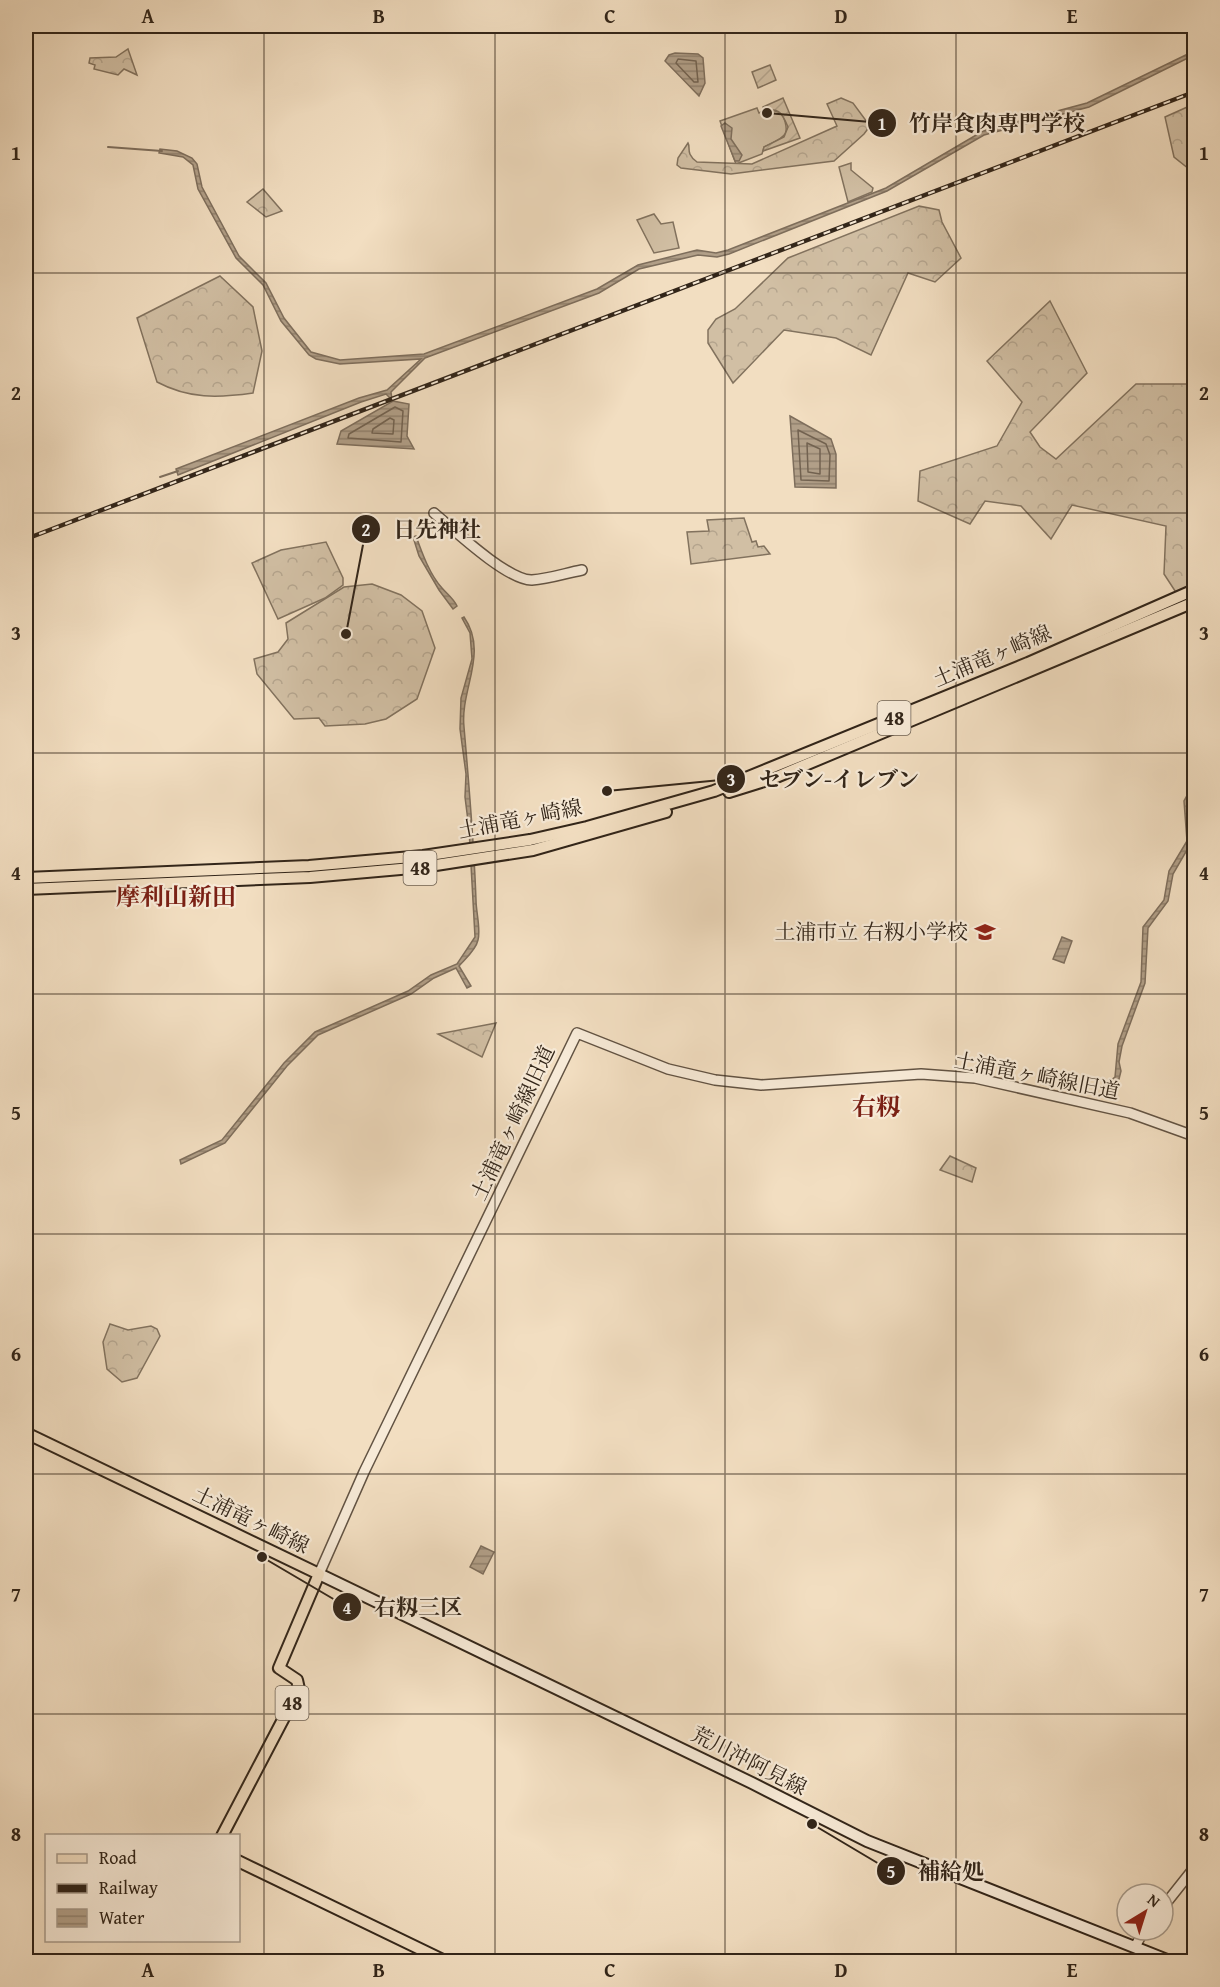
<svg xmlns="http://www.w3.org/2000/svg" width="1220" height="1987" viewBox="0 0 1220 1987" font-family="'Gentium Book Plus','Noto Serif JP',serif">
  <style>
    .grass { fill: #d1bfa4; stroke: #82725e; stroke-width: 1.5 }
    .forest { fill: url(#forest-crowns); stroke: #82725e; stroke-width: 1.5 }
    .garden { fill: url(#garden-furrows); stroke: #82725e; stroke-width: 1.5 }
    .water { fill: url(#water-rules); stroke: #7e6e5c; stroke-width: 1.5 }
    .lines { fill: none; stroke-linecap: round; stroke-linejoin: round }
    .shore { stroke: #726250; stroke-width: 1.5 }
    .stream { stroke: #7e6e5c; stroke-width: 2 }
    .tertiary-casing { stroke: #625343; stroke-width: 12 }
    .secondary-casing { stroke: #322519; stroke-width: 14 }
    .primary-casing { stroke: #322519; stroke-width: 14 }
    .tertiary { stroke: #f7ead7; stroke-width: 9 }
    .secondary { stroke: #f7ead7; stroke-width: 10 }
    .primary { stroke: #f2dec1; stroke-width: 10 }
    .rail-casing { stroke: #322519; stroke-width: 4.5 }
    .rail { stroke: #f7ead7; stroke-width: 2; stroke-dasharray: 7; stroke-linecap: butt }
    .grid { fill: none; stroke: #322519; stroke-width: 1.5; stroke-opacity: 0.55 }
    .labels { text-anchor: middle; stroke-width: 4.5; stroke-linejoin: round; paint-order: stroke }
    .shield { fill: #f7ead7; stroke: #6d6052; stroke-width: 1.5 }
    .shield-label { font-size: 20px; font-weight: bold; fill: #322519 }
    .street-label { font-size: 21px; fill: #322519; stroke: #f7ead7 }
    .poi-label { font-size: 21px; fill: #322519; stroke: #f7ead7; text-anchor: end }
    .quarter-label { font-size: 24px; font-weight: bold; fill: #7a1f14; stroke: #f7ead7 }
    .leader { fill: none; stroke: #322519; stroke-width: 2 }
    .callout-dot { fill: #322519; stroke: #f7ead7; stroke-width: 2 }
    .mark-label { font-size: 18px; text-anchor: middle; font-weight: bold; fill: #fff }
    .callout-label { font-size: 22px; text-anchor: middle; font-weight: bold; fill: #322519; stroke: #f7ead7; stroke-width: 4.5; stroke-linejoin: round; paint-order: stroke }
    .neatline { fill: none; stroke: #322519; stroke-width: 2 }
    .grid-label { font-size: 20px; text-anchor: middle; font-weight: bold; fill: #322519 }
  </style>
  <defs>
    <pattern id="forest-crowns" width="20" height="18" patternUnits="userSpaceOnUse" patternTransform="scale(1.5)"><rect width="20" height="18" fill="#d1bfa4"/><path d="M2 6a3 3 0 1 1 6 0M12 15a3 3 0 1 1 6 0" fill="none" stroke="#b4a48d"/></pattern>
    <pattern id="garden-furrows" width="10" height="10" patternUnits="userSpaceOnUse" patternTransform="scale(1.5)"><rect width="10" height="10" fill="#d1bfa4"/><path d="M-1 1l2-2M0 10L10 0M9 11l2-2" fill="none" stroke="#b4a48d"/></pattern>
    <pattern id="water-rules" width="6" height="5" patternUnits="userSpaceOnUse" patternTransform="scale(1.5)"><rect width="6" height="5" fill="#b19f88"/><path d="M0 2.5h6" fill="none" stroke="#91816e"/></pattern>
  </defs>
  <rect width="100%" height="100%" fill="#f2dec1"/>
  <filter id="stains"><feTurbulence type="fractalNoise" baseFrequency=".00333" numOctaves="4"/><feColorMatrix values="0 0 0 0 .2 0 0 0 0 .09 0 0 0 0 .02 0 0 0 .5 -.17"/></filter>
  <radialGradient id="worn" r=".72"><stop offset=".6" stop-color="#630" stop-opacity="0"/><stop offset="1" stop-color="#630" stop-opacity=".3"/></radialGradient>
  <g class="grass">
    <path d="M757 108 759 113 768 109 782 113C792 137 784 137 764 147L762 154 736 164 720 121Z"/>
    <polygon points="851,163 851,170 873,188 872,192 848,202 839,167"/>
    <polygon points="654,214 661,224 673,222 679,248 654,253 637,220"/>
  </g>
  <g class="forest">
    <polygon points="128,49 137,75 124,69 118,75 94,69 95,65 89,63 90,58 116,57"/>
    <path d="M841 98 853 103 870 126 864 134 834 161 731 174 681 168 677 165 678 158 688 143C691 148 685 153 697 162L752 164 837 126 827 104Z"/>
    <polygon points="1194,104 1194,173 1174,157 1165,117"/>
    <polygon points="263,189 282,211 266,217 247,202"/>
    <polygon points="919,206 939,210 942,222 961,258 935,282 908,273 871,355 836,338 784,330 733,383 708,343 708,330 716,319 735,309 788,258"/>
    <path d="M220 276 253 307 262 351 253 393C218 398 189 399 157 382L137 318Z"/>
    <polygon points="1050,301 1087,373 1030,432 1040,447 1056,459 1136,384 1194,384 1194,559 1191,563 1194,566 1194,620 1164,574 1166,526 1072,505 1051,539 1021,506 985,501 970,524 918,501 920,471 997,446 1022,402 987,361"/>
    <polygon points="744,518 752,542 756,541 758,547 764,546 770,554 691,564 687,532 709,531 707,520"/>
    <polygon points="326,542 343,578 343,585 325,598 278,619 252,563 281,550"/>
    <polygon points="372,584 401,595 422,611 435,648 417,699 386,719 365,724 325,726 319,718 294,719 257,674 254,659 278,652 288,639 286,623 344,587"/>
    <polygon points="496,1023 482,1057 438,1034"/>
    <polygon points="950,1156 976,1168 972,1182 940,1170"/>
    <polygon points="110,1324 128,1330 151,1326 157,1329 160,1336 137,1378 122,1382 107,1369 103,1342"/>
  </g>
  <g class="garden">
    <polygon points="770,65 776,80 758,88 752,72"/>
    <path d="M783 98 800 138 763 151 764 147 784 137 788 127C783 115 779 106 764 111L763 107Z"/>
  </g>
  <g class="water">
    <polygon points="1194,51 1194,55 1089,107 984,135 887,191 729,254 717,257 698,255 639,269 599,293 425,358 391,392 392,400 386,394 361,402 178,475 176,469 359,398 387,390 421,359 340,364 316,359 309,355 281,321 263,285 236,258 198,189 193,165 183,157 159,153 160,149 177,151 192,158 197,164 202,187 239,256 266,283 284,318 311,352 340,360 424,354 597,289 638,265 697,250 716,253 728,250 886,188 983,131 1087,103"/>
    <polygon points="675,53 698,54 703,58 705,83 699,96 665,61 669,55"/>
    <polygon points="725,123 732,128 731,139 742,155 739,161 735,161 721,126"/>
    <polygon points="393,401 409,404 407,436 414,449 337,444 341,431"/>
    <polygon points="790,416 831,439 836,454 836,488 795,487"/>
    <path d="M416 536C422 553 430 575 442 588 447 594 453 598 457 606L453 609 439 590 419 556 413 537Z"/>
    <path d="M464 617C489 653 460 689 464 727 469 784 474 841 476 900 476 912 481 929 478 940 476 950 465 959 459 966L471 986 467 988 456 968 434 978 411 994 318 1035 287 1066 225 1143 181 1164 180 1160 222 1140 284 1063 315 1032 408 991 431 975 457 964 475 937 469 829 465 797 466 774 460 729 461 698 472 659 470 633 462 618Z"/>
    <polygon points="1194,783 1194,789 1187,811 1191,821 1191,843 1173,874 1168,901 1148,928 1145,983 1122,1046 1119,1062 1121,1071 1119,1079 1108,1089 1105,1085 1115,1077 1118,1044 1141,982 1143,927 1164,900 1169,871 1187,841 1184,801"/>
    <polygon points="1062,937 1072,941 1064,963 1053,959"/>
    <polygon points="481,1546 494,1552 483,1574 470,1567"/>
  </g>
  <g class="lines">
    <g class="shore">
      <polygon points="678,59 696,61 698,82 694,82 676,63"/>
      <polygon points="395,407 403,411 401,442 348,438 349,434"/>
      <polygon points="390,418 394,420 393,434 372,433 373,429"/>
      <polygon points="798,430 826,444 830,455 829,481 801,480"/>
      <polygon points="807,443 820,449 820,474 808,472"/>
    </g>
    <g class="stream">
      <polyline points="108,147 162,151"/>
      <polyline points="160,477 178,471"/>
    </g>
    <g class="tertiary-casing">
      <g id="tertiary">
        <path d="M434 513C453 529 508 581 532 580 549 579 566 573 582 570"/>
        <polyline points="319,1574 364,1472 577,1033 668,1069 715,1080 761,1085 921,1074 975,1078 1130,1113 1194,1136"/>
        <polyline points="1163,1907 1194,1868"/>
        <polyline points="1135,1947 1144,1930"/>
      </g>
    </g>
    <g class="secondary-casing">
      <polyline id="secondary" points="319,1574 752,1783 867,1841 1172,1962"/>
    </g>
    <g class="primary-casing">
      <g id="primary">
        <polyline points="729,792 774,778 1194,602"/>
        <polyline points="26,878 309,866 423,856 530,840 587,827 714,791 1028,663 1194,590"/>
        <polyline points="26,889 310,877 423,867 533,850 666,812"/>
        <polyline points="26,1433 319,1574 279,1668 297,1680 299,1689 222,1836"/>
        <polyline points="238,1861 447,1962"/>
      </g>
    </g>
    <use href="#tertiary" class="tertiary"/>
    <use href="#secondary" class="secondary"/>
    <use href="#primary" class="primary"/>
    <g class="rail-casing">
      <polyline id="rail" points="26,539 1194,92"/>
    </g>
    <use href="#rail" class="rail"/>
  </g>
  <path class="grid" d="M264 26V1962M495 26V1962M725 26V1962M956 26V1962M26 273H1194M26 513H1194M26 753H1194M26 994H1194M26 1234H1194M26 1474H1194M26 1714H1194"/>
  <defs>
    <g id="school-bare" transform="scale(1.62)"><path d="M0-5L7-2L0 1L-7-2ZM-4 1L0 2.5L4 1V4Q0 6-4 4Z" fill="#8f2418" stroke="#f7ead7" stroke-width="2.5" paint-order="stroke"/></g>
  </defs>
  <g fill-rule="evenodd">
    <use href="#school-bare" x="985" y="932"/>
  </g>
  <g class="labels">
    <g class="shield">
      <rect x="877.5" y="701" width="33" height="34" rx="4.5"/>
      <rect x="403.5" y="851" width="33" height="34" rx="4.5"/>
      <rect x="275.5" y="1686" width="33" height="34" rx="4.5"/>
    </g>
    <g class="shield-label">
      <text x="894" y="725">48</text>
      <text x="420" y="875">48</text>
      <text x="292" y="1710">48</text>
    </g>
    <g class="street-label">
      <text transform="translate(992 656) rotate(-23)" y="7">土浦竜ヶ崎線</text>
      <text transform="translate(520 819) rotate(-11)" y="7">土浦竜ヶ崎線</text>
      <text transform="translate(1037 1076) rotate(11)" y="7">土浦竜ヶ崎線旧道</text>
      <text transform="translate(513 1123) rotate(-65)" y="7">土浦竜ヶ崎線旧道</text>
      <text transform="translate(251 1520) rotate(26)" y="7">土浦竜ヶ崎線</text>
      <text transform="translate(749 1761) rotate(27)" y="7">荒川沖阿見線</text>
    </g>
    <g class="poi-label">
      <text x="968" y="939">土浦市立 右籾小学校</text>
    </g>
    <g class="quarter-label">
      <text x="176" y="905">摩利山新田</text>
      <text x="876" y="1115">右籾</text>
    </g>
  </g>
  <path class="leader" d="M767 113L882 123M346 634L366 529M607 791L731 779M262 1557L347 1607M812 1824L891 1871"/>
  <g class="callout-dot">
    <circle cx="767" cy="113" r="6"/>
    <circle cx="346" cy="634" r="6"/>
    <circle cx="607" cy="791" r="6"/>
    <circle cx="262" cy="1557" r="6"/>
    <circle cx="812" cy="1824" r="6"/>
    <circle cx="882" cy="123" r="15"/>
    <circle cx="366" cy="529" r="15"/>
    <circle cx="731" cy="779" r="15"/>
    <circle cx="347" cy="1607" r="15"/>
    <circle cx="891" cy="1871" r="15"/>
  </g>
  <g class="mark-label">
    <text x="882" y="130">1</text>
    <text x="366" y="536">2</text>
    <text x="731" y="786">3</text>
    <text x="347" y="1614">4</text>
    <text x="891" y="1878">5</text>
  </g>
  <g class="callout-label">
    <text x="997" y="131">竹岸食肉専門学校</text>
    <text x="437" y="537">日先神社</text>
    <text x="839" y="787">セブン-イレブン</text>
    <text x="418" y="1615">右籾三区</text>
    <text x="951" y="1879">補給処</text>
  </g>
  <rect width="1220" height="1987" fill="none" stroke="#f2dec1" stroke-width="66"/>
  <rect x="45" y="1834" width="195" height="108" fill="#f7ead7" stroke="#a89b8b" stroke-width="1.5"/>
  <rect x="57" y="1854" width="30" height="9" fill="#f2dec1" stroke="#a89b8b" stroke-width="1.5"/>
  <text x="99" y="1864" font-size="18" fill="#322519">Road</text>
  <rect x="57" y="1884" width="30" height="9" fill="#322519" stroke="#a89b8b" stroke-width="1.5"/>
  <text x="99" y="1894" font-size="18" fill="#322519">Railway</text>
  <rect x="57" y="1909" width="30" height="18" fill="url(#water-rules)" stroke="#a89b8b" stroke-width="1.5"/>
  <text x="99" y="1924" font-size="18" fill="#322519">Water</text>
  <g transform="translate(1145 1912) rotate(38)"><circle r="28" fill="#f7ead7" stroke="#a89b8b" stroke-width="1.5"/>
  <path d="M0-4.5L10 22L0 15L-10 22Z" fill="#8f2418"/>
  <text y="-9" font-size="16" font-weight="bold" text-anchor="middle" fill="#322519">N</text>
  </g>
  <rect x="33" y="33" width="1154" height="1921" class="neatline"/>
  <g class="grid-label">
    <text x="148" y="23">A</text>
    <text x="379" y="23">B</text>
    <text x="610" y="23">C</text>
    <text x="841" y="23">D</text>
    <text x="1072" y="23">E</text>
    <text x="16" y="160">1</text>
    <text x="1204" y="160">1</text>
    <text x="16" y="400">2</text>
    <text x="1204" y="400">2</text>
    <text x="16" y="640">3</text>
    <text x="1204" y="640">3</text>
    <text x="16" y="880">4</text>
    <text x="1204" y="880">4</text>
    <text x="16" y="1120">5</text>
    <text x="1204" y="1120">5</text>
    <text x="16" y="1361">6</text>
    <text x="1204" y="1361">6</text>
    <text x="16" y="1601">7</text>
    <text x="1204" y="1601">7</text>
    <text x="16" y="1841">8</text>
    <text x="1204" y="1841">8</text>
    <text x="148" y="1977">A</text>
    <text x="379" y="1977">B</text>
    <text x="610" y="1977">C</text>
    <text x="841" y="1977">D</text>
    <text x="1072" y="1977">E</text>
  </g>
  <rect width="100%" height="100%" filter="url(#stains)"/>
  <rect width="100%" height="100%" fill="url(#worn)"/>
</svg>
